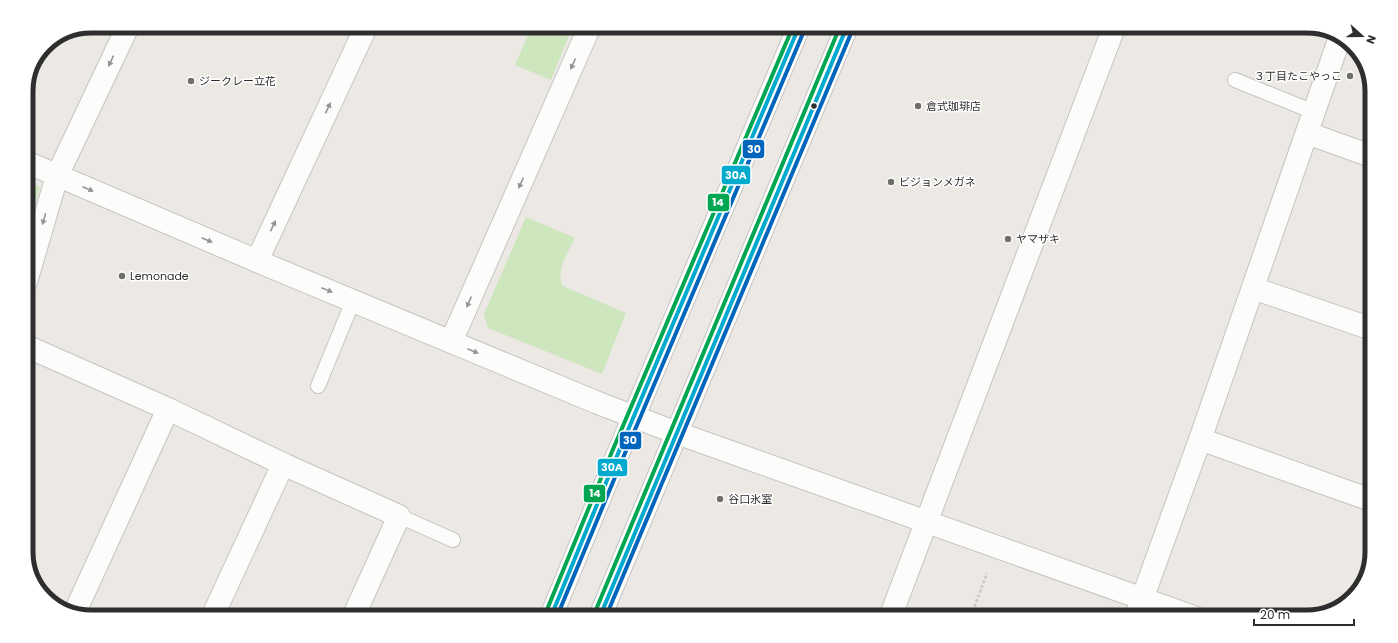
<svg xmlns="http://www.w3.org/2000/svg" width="1398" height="643" viewBox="0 0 1398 643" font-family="Poppins,'Noto Sans JP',sans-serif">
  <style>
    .green { fill: #cee6be }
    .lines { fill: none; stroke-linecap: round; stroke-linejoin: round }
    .lane-casing { stroke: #c5c4c5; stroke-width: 16 }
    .street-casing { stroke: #c5c4c5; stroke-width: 24 }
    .secondary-casing { stroke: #c5c4c5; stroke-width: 24 }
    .path { stroke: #c9c9c8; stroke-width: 2.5; stroke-dasharray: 3 2; stroke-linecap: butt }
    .lane { stroke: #fcfcfb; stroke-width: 14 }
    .street { stroke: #fcfcfb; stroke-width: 22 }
    .secondary { stroke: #fcfcfb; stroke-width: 22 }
    .bus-1-casing { stroke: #fff; stroke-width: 7 }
    .bus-2-casing { stroke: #fff; stroke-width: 7 }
    .bus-3-casing { stroke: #fff; stroke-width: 7 }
    .bus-1 { stroke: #00a9ce; stroke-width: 4 }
    .bus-2 { stroke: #0065bd; stroke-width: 4 }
    .bus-3 { stroke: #00a651; stroke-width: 4 }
    .oneway { fill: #959594 }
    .poi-dot { fill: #706f6e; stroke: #fff; stroke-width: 1.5 }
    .bus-dot { fill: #2e2e2e; stroke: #fff; stroke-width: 1.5 }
    .labels { text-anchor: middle; stroke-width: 3; stroke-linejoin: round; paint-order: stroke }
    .poi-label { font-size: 11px; fill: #2e2e2e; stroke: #fff; text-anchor: start }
    .rim { fill: none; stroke: #2e2e2e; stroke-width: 5 }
    .line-badge { stroke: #fff; stroke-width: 1.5 }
    .badge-label { font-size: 11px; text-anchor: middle; font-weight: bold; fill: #fff }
  </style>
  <rect width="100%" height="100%" fill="#ece8e4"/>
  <g class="green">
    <polygon points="531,28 572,28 551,80 515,65"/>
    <polygon points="26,181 40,187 26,237"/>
    <path d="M526 217 575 238C568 253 555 271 563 286L626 313 602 374 488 328 484 314Z"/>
  </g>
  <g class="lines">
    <g class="lane-casing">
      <g id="lane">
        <polyline points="1235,80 1314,112"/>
        <polyline points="318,386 353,301"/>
        <polyline points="399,516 453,540"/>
      </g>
    </g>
    <g class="street-casing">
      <g id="street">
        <polyline points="1307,133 1371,156"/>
        <polyline points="26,162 257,261 598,403 677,433 1194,617"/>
        <polyline points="257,261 366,27"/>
        <polyline points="26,282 57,176 128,26"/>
        <polyline points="1253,288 1369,328"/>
        <polyline points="451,342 589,28"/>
        <polyline points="26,346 168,409 285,465 399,516 355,613"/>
        <polyline points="1200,439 1368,499"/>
        <polyline points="75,612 168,409"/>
        <polyline points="214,613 279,473 285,465"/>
        <polyline points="891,615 1113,30"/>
        <polyline points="1136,616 1202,434 1340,37"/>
      </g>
    </g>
    <g class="secondary-casing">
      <g id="secondary">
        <polyline points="552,614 617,456 798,29"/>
        <polyline points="601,614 846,29"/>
      </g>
    </g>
    <polyline class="path" points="971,616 987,573"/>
    <use href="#lane" class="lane"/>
    <use href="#street" class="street"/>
    <use href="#secondary" class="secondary"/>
    <g class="bus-1-casing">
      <g id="bus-1">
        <polyline points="552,614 617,456 798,29"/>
        <polyline points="601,614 846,29"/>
      </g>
    </g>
    <g class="bus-2-casing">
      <g id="bus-2">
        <polyline points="558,614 623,458 804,31"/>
        <polyline points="607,614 852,31"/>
      </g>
    </g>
    <g class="bus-3-casing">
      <g id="bus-3">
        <polyline points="546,612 611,454 792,29"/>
        <polyline points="595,612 839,29"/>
      </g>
    </g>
    <use href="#bus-1" class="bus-1"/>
    <use href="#bus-2" class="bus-2"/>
    <use href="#bus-3" class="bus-3"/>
  </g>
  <defs><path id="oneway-solid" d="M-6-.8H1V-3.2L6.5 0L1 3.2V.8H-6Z"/></defs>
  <g class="oneway">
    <use href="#oneway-solid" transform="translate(111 61) rotate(115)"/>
    <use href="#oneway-solid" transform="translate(573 64) rotate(114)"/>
    <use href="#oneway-solid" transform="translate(328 108) rotate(-65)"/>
    <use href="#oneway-solid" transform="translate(521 183) rotate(114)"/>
    <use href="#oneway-solid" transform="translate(88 189) rotate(23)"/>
    <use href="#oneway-solid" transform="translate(44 219) rotate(106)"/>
    <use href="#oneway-solid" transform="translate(273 226) rotate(-65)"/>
    <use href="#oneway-solid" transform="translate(207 240) rotate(23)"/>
    <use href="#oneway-solid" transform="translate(327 290) rotate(22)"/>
    <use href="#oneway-solid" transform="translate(469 302) rotate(114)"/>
    <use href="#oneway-solid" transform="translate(473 351) rotate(23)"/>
  </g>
  <g class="poi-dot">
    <circle cx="1350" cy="76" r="4"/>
    <circle cx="191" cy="81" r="4"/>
    <circle cx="918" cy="106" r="4"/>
    <circle cx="891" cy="182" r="4"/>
    <circle cx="1008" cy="239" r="4"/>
    <circle cx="122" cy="276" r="4"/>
    <circle cx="720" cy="499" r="4"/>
  </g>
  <circle class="bus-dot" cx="814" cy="106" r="3.5"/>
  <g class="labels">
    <g class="poi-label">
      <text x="1342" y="80" text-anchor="end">３丁目たこやっこ</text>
      <text x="199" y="85">ジークレー立花</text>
      <text x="926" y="110">倉式珈琲店</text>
      <text x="899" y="186">ビジョンメガネ</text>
      <text x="1016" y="243">ヤマザキ</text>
      <text x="130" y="280">Lemonade</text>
      <text x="728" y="503">谷口氷室</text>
    </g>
  </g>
  <path d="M0 0H1398V643H0ZM91 33H1307A58 58 0 0 1 1365 91V552A58 58 0 0 1 1307 610H91A58 58 0 0 1 33 552V91A58 58 0 0 1 91 33Z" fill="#fff" fill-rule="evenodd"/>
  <path class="rim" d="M91 33H1307A58 58 0 0 1 1365 91V552A58 58 0 0 1 1307 610H91A58 58 0 0 1 33 552V91A58 58 0 0 1 91 33Z"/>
  <g class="line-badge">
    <rect x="742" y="139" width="23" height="20" rx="4" fill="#0065bd"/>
    <rect x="721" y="165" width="30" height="20" rx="4" fill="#00a9ce"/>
    <rect x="707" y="193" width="23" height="19" rx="4" fill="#00a651"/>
    <rect x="619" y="431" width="23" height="19" rx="4" fill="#0065bd"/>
    <rect x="597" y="458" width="31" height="19" rx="4" fill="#00a9ce"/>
    <rect x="583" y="484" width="23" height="19" rx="4" fill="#00a651"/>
  </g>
  <g class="badge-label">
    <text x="754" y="153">30</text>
    <text x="736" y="179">30A</text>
    <text x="718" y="206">14</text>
    <text x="630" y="444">30</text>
    <text x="612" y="471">30A</text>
    <text x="595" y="497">14</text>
  </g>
  <g transform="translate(1362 36) rotate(111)" stroke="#ffffff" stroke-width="3" paint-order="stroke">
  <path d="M0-3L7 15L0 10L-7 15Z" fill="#2e2e2e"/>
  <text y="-6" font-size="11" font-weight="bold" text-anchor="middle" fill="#2e2e2e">N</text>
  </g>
  <path d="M1254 619v6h100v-6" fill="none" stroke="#2e2e2e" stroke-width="2"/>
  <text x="1260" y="619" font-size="12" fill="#2e2e2e" stroke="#ffffff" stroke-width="3" paint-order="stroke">20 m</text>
</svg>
